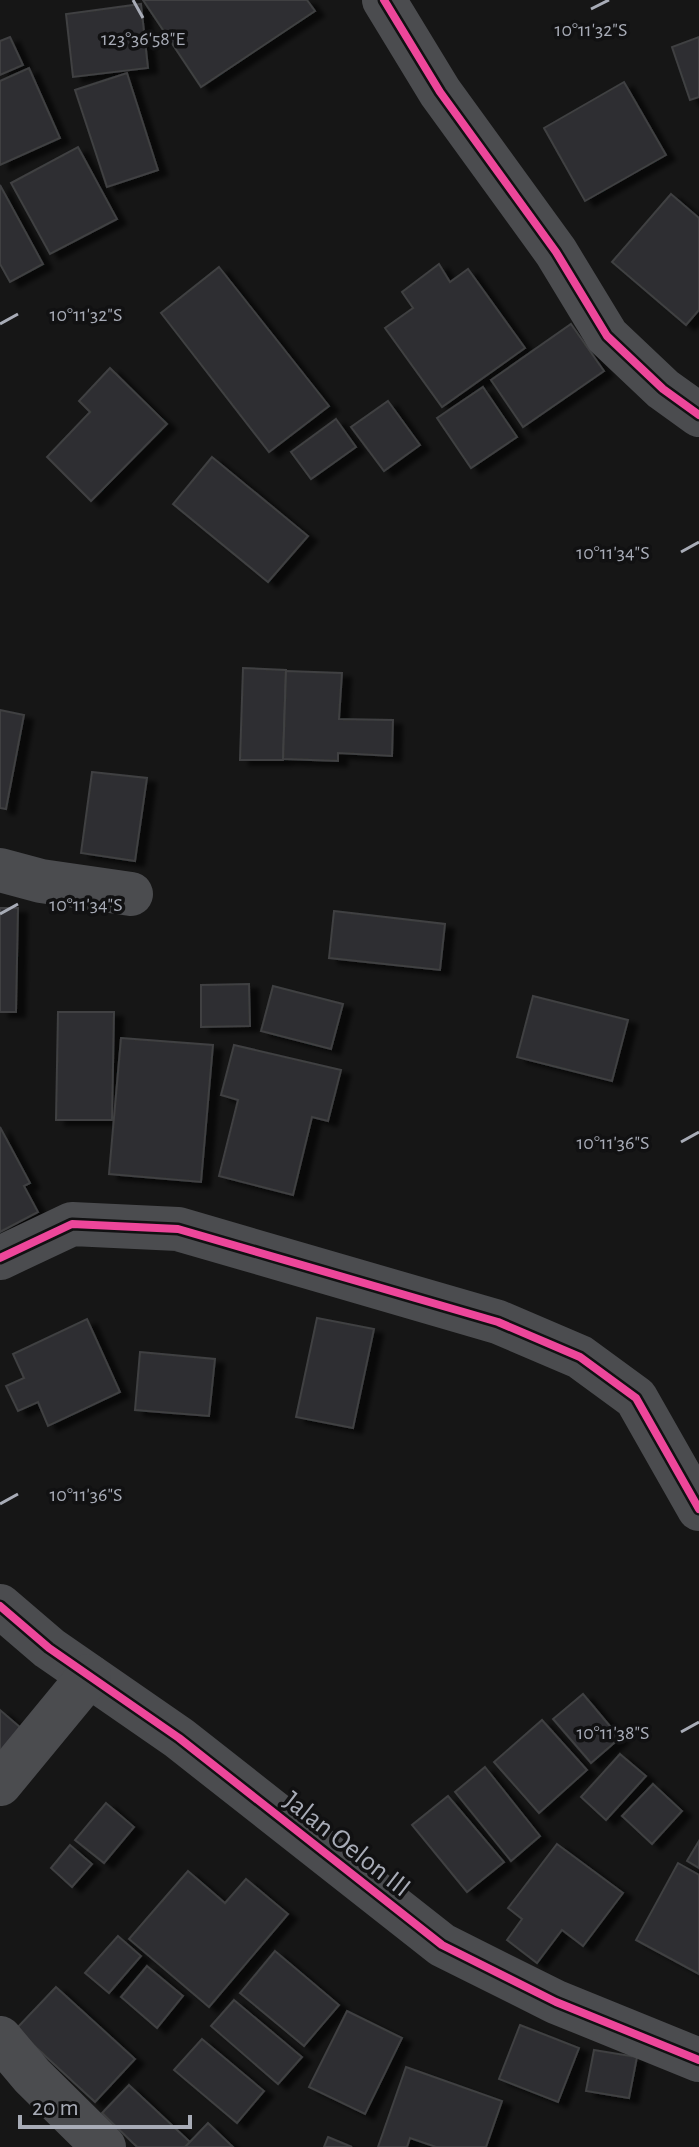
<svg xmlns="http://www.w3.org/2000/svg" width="699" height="2147" viewBox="0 0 699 2147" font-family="'Alegreya Sans',sans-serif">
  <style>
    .building { fill: #2f2f30; stroke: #3f4042; stroke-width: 2; filter: url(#shadow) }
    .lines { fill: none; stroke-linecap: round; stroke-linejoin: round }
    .minor { stroke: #4b4c4f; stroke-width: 44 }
    .cycleway-casing { stroke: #111112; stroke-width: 13 }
    .cycleway { stroke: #ed469a; stroke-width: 8 }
    .ticks { fill: none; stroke: #a8acb7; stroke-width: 3 }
    .labels { text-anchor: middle; stroke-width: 7; stroke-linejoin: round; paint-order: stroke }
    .street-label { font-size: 28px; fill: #a8acb7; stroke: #111112 }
    .ticks-label { font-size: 20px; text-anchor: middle; fill: #a8acb7; stroke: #111112; stroke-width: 7; stroke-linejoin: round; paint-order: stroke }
  </style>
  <defs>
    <filter id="shadow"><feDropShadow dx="9" dy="5" stdDeviation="2" flood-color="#0009"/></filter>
  </defs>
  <rect width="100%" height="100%" fill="#161616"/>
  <g class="building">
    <polygon points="143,0 307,0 315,11 201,87"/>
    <polygon points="141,4 148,68 73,77 66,14"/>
    <polygon points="10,37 23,65 0,75 0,41"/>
    <polygon points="699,37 699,97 690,100 672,47"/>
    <polygon points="29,68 60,138 0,165 0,81"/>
    <polygon points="127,73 158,170 107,187 75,90"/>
    <polygon points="624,82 666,155 585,201 544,128"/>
    <polygon points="78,147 117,219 50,254 11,183"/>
    <polygon points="0,185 43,264 10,282 0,264"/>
    <polygon points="671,194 699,218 699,310 686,325 612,262"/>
    <polygon points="439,264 450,282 468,269 525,348 442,407 385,328 413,308 402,292"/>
    <polygon points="219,267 329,406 269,452 161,313"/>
    <polygon points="571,324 604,371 523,427 491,380"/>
    <polygon points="110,368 167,424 91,501 47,457 90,412 79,401"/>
    <polygon points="483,387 517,437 471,468 437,418"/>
    <polygon points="388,401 420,445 384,471 351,427"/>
    <polygon points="336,419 356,447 311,479 291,452"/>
    <polygon points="212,457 308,536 268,582 173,504"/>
    <polygon points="243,668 286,670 283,760 240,760"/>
    <polygon points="286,671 342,673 339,719 393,720 392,756 338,753 338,761 283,759"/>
    <polygon points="0,710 24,715 6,809 0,808"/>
    <polygon points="92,772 147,778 135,861 81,853"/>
    <polygon points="0,908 18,908 16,1012 0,1012"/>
    <polygon points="334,911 445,924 440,970 329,958"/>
    <polygon points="249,984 250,1026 201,1027 201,985"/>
    <polygon points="273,986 343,1004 331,1049 261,1031"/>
    <polygon points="533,996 628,1020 612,1081 517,1057"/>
    <polygon points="58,1012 114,1012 112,1120 56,1120"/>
    <polygon points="121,1038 213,1045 201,1182 109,1174"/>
    <polygon points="234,1045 341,1070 328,1121 312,1117 293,1195 219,1176 238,1100 221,1095"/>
    <polygon points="0,1127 30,1183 24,1186 38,1212 0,1232"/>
    <polygon points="317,1318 374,1329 353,1428 296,1417"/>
    <polygon points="87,1319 120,1392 48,1426 38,1402 18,1411 6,1386 24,1378 13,1354"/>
    <polygon points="140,1352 215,1359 209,1416 135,1410"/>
    <polygon points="583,1694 620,1738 591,1763 553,1719"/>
    <polygon points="0,1710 28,1734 0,1767"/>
    <polygon points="542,1720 587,1770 539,1813 494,1762"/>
    <polygon points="620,1754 646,1776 606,1820 581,1797"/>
    <polygon points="485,1767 540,1836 511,1861 455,1792"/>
    <polygon points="653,1784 682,1811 652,1844 622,1816"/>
    <polygon points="448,1796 504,1862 467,1892 412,1825"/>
    <polygon points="106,1803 134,1827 104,1863 75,1840"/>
    <polygon points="699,1841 699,1868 687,1861"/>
    <polygon points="557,1844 623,1893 583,1946 562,1930 537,1963 507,1940 522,1919 508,1908"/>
    <polygon points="70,1845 92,1864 72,1887 51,1868"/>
    <polygon points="678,1863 699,1875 699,1974 636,1940"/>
    <polygon points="188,1871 225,1903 246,1879 288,1914 209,2007 129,1939"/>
    <polygon points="118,1936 141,1956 109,1993 85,1973"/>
    <polygon points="275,1951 339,2005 304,2046 240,1993"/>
    <polygon points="147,1966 183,1996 157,2028 121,1997"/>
    <polygon points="56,1987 135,2059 95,2102 16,2029"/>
    <polygon points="234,2000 302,2057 278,2084 211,2026"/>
    <polygon points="347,2011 402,2038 365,2114 309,2087"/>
    <polygon points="520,2025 579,2048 558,2102 499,2079"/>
    <polygon points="202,2039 264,2091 237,2123 174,2070"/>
    <polygon points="594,2050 637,2057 629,2098 586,2091"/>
    <polygon points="406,2067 502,2101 486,2147 436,2147 410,2138 407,2147 378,2147"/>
    <polygon points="129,2085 190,2142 185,2147 137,2147 102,2113"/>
    <polygon points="208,2123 233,2147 185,2147"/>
    <polygon points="328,2137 352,2147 324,2147"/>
  </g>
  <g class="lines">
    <g class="minor">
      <polyline points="384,0 440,92 556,252 607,336 663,389 699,415"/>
      <polyline points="0,870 41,881 131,894"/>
      <polyline points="0,1258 72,1224 178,1229 498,1322 580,1357 636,1398 699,1509"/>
      <polyline points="0,1606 49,1648 179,1738 442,1945 556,2002 699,2060"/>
      <polyline points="0,1784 89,1676"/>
      <polyline points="0,2038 32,2076 104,2147"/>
    </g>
    <g class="cycleway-casing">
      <g id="cycleway">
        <polyline points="384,0 440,92 556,252 607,336 663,389 699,415"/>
        <polyline points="0,1258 72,1224 178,1229 498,1322 580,1357 636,1398 699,1509"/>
        <polyline points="0,1606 49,1648 179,1738 442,1945 556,2002 699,2060"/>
      </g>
    </g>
    <use href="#cycleway" class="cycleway"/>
  </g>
  <path class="ticks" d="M133 0 143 18M591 9 609 0M0 324 18 314M681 552 699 542M0 914 18 904M681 1142 699 1132M0 1504 18 1494M681 1732 699 1722"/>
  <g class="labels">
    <g class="street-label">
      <text transform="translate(348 1843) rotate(38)" y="10">Jalan Oelon III</text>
    </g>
  </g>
  <g class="ticks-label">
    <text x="591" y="36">10°11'32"S</text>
    <text x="143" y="45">123°36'58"E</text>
    <text x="86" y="321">10°11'32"S</text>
    <text x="613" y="559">10°11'34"S</text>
    <text x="86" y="911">10°11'34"S</text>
    <text x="613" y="1149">10°11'36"S</text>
    <text x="86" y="1501">10°11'36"S</text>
    <text x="613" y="1739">10°11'38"S</text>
  </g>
  <path d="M20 2115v12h170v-12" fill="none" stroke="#a8acb7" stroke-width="4"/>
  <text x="32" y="2115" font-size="24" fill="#a8acb7" stroke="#111112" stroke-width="6" paint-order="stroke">20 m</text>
</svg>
